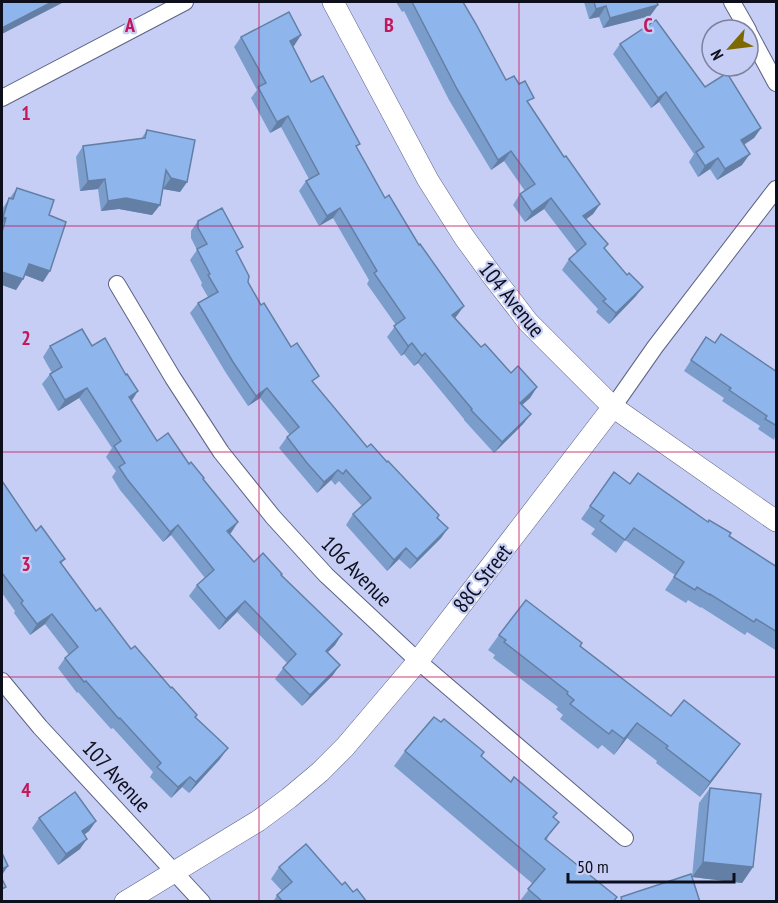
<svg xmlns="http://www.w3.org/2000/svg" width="778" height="903" viewBox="0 0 778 903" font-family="'PT Sans Narrow',sans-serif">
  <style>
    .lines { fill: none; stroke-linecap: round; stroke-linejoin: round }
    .minor-casing { stroke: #5d6385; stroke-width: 18 }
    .tertiary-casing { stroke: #5d6385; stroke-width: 22 }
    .minor { stroke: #fff; stroke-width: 16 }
    .tertiary { stroke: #fff; stroke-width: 21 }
    .wall { fill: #7b9dcb }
    .shaded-wall { fill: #647fa5 }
    .building { fill: #8fb6ec; stroke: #647fa5; stroke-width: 1.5 }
    .grid { fill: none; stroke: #c2185b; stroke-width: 1.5; stroke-opacity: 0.55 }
    .labels { text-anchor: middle; stroke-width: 4.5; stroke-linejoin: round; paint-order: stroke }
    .street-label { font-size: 22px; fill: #0d0f1c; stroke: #c6cef5 }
    .grid-label { font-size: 20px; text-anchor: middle; font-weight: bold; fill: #c2185b; stroke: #c6cef5; stroke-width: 4.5; stroke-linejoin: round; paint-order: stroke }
  </style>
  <rect width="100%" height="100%" fill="#c6cef5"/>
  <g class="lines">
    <g class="minor-casing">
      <g id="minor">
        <polyline points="732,2 748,30"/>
        <polyline points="748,31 776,83"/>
        <polyline points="2,98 185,2"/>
        <polyline points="117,284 173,378 221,452 273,517 326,575 418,661 625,838"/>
        <polyline points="613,407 655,347 776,189"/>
        <polyline points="2,681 40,727 202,902"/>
      </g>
    </g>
    <g class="tertiary-casing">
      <g id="tertiary">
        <polyline points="333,2 428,180 464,237 491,274 528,322 613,407 776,521"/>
        <polyline points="125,902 258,821 289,798 320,772 345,747 418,661 613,407"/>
      </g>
    </g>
    <use href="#minor" class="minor"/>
    <use href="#tertiary" class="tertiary"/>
  </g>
  <g class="wall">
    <polygon points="396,2 463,2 506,80 529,104 564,157 600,204 593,214 586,219 605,249 627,275 643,287 635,297 609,324 596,312 598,309 562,270 569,259 577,252 544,209 525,222 513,205 520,194 525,191 504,161 491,170 449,100 404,11 402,12"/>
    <polygon points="584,2 657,2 658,5 650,16 603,28 599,17 589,19"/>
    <polygon points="301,35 292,47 311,82 357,148 385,198 456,317 455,318 481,347 511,373 537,387 530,398 522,405 531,414 523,424 494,453 464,420 464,419 418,363 414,366 404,354 401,356 387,337 396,325 367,284 369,280 333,218 319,226 299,191 306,181 309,179 281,127 270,133 251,98 257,90 234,47 241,37"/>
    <polygon points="620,44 705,87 761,128 754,138 744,145 742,165 717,180 710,169 698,177 689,162 694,154 659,102 651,108 613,54"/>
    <polygon points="147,130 187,182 180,192 163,189 163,188 160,205 152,215 119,209 101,211 98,189 80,191 76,157 83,146 141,139"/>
    <polygon points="17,188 49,215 43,282 25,275 23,279 16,290 2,285 2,209"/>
    <polygon points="198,221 238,254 248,282 261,305 314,384 367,447 448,528 441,538 410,569 399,559 387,571 346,525 353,514 362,506 339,481 335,485 331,480 317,493 279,448 287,437 290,435 260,398 248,406 226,373 190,313 198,303 208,297 201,285 202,283 190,260 197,250 191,238 191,231"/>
    <polygon points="706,337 715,343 777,372 777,438 775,437 774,440 758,429 760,426 722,401 724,398 684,371"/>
    <polygon points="50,346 92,346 131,401 157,441 189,464 203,479 238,522 229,534 254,562 281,575 342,634 335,645 328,652 333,675 302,706 275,679 287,663 237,612 219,630 189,596 197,585 205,578 171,535 163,542 120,490 112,477 116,471 106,457 112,448 79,398 58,411 42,384 50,374 52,373 43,357"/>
    <polygon points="614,472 630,484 729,536 777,567 777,651 747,632 745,635 701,607 701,608 688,600 686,603 665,590 675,575 625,540 616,553 591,534 595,529 581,519"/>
    <polygon points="2,481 36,531 65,559 61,564 96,611 131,649 197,715 195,718 220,759 189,793 182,787 171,798 150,777 153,772 113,728 111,729 78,692 77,693 58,668 65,658 69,655 45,624 30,635 14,613 15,611 2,593"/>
    <polygon points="499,635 580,647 729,759 700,797 656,763 657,761 627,738 614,755 602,745 598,749 560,719 563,715 556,709 558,707 493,658 495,655 488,650"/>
    <polygon points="405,751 481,756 554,818 547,840 614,902 519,902 533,884 394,766"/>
    <polygon points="710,788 753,867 742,883 692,877 699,803"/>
    <polygon points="39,818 96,821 89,831 84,835 80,849 58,865 32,828"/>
    <polygon points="279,867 342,885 367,902 273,902 277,895 282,891 271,879"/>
  </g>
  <g class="shaded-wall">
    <polygon points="52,2 64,2 2,34 2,28"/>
    <polygon points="658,5 650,16 603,28 610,18"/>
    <polygon points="606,6 599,17 589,19 596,9"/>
    <polygon points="301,35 294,46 282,52 290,41"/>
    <polygon points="666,92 659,102 651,108 658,98"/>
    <polygon points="288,116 281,127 270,133 277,122"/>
    <polygon points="761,128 754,138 733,151 741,140"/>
    <polygon points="511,151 504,161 491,170 498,160"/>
    <polygon points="750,154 742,165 717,180 725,169"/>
    <polygon points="718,158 710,169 698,177 705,166"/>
    <polygon points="171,178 187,182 180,192 163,189"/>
    <polygon points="105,179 98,189 80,191 88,181"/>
    <polygon points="126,198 160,205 152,215 119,209 101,211 108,201"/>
    <polygon points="551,198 544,209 525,222 532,212"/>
    <polygon points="600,204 593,214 576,227 583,216"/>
    <polygon points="340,208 333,218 319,226 327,216"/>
    <polygon points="3,217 6,218 2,225 2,218"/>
    <polygon points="29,264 50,271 43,282 22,274"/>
    <polygon points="2,272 23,279 16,290 2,285"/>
    <polygon points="643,287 635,297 609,324 616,313"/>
    <polygon points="464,306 456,317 445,325 452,315"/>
    <polygon points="412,343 404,354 401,356 408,346"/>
    <polygon points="425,353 418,363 414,366 422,356"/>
    <polygon points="537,387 530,398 513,413 520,403"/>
    <polygon points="87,388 79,398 58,411 65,400"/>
    <polygon points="267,388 260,398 248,406 256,396"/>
    <polygon points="138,391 131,402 129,397"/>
    <polygon points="531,414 523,424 494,453 502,442"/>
    <polygon points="338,470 331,480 317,493 324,482"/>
    <polygon points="238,522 231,533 220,542 227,531"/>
    <polygon points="178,525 171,535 163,542 170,532"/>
    <polygon points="448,528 441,538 410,569 417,559"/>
    <polygon points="406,548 399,559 387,571 394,560"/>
    <polygon points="245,601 237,612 219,630 226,619"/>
    <polygon points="52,614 45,624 30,635 37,624"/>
    <polygon points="342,634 335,645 319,661 326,651"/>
    <polygon points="340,665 333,675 302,706 310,695"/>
    <polygon points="637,723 627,738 614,755 624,739"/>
    <polygon points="740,744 729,759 700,797 710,782"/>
    <polygon points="228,748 220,759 189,793 196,782"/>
    <polygon points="190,777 182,787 171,798 178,787"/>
    <polygon points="96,821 89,831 74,842 82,831"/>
    <polygon points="87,839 80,849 58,865 66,854"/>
    <polygon points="703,862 753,867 742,883 692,877"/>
    <polygon points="8,866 2,875 2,869"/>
  </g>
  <g class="building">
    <polygon points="2,2 52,2 2,28"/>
    <polygon points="412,2 463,2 476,24 506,80 514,76 519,84 525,81 534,98 527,101 564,157 566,156 600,204 583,216 608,244 604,248 627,275 629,273 643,287 616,313 603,301 606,299 569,259 586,244 551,198 532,212 520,194 535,184 511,151 498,160 457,89"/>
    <polygon points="594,2 657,2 658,5 610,18 606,6 596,9"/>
    <polygon points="289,12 301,35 290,41 311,82 323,76 360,144 356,146 385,198 389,195 419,245 420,244 464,306 452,315 481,347 485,344 511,373 518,366 537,387 520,403 531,414 502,442 471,410 472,409 425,353 422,356 412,343 408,346 394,326 405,318 374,273 377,271 340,208 327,216 306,181 319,174 288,116 277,122 258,87 266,83 241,37"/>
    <polygon points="656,20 705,87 727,73 761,128 741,140 750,154 725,169 718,158 705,166 696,152 704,147 666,92 658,98 620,44"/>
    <polygon points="147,130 195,140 187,182 171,178 166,170 160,205 126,198 108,201 105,179 88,181 83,146 145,138"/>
    <polygon points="17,188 54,200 49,215 66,222 50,271 29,264 23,279 2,272 2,232 6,218 3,217 9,198 13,199"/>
    <polygon points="222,208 243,247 236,251 249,276 248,282 261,305 264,303 291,347 297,343 319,376 312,381 367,447 371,444 387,462 388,461 439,515 437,518 448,528 417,559 406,548 394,560 353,514 371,498 346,470 343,474 338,470 324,482 307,463 287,437 299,427 267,388 256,396 233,362 198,303 218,292 208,275 210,274 197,249 207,244 198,228 198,221"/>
    <polygon points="82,329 92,346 105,338 126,375 127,374 138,391 129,397 157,441 168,433 189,464 191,462 204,478 203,479 238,522 227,531 254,562 263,553 282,574 281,575 342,634 326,651 340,665 310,695 283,668 296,654 245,601 226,619 197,585 214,570 178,525 170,532 127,479 119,467 125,463 114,446 121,441 87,388 65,400 50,374 62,367 50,346"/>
    <polygon points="721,334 777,372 777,426 765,419 767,416 729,390 731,388 691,360 706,337 715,343"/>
    <polygon points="614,472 630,484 638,473 708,522 709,520 731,533 729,536 777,567 777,632 756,619 754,622 710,594 710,595 697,587 695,590 674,577 684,562 634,528 625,540 600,521 604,516 590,506"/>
    <polygon points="2,481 36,531 41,526 65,559 60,562 96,611 100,608 131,649 135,646 171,688 172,687 197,715 195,717 228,748 196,782 190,777 178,787 157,767 161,763 120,718 119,719 86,681 84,682 65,658 78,647 52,614 37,624 21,603 23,601 2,573"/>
    <polygon points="526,600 582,643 580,646 671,716 684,700 740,744 710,782 666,748 668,746 637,723 624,739 612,730 609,734 570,704 574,700 567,694 568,692 504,642 506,640 499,635"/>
    <polygon points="434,717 441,722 444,719 484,752 481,756 511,782 514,777 557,813 553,817 559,822 545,839 617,897 613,902 543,902 528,889 545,869 405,751"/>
    <polygon points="710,788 761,794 753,867 703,862"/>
    <polygon points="75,792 96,821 82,831 87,839 66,854 39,818"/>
    <polygon points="306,844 342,885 345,882 353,892 357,889 367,902 283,902 277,895 292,882 279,867"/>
    <polygon points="2,853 8,866 2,869"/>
    <polygon points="691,874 700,902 622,902 621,897"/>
    <polygon points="2,879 6,887 2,889"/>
  </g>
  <path class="grid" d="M259 2V902M519 2V902M2 226H776M2 452H776M2 677H776"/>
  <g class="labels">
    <g class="street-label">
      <text transform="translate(512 299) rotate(51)" y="8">104 Avenue</text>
      <text transform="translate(357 571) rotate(45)" y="8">106 Avenue</text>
      <text transform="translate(482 578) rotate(-52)" y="8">88C Street</text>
      <text transform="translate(117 776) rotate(47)" y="8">107 Avenue</text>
    </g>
  </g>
  <g class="grid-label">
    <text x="130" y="32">A</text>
    <text x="389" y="32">B</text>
    <text x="648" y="32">C</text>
    <text x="26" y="120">1</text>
    <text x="26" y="345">2</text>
    <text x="26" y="571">3</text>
    <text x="26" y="797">4</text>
  </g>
  <rect width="778" height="903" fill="none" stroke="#0d0f1c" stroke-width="6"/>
  <g transform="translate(730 48) rotate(242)"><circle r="28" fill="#c6cef5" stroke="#7c829e" stroke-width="1.5"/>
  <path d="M0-4.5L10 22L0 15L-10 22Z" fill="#7d6900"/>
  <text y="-9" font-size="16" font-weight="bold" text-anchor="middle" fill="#0d0f1c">N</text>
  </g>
  <path d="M568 873v9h166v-9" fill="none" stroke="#0d0f1c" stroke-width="3"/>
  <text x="577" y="873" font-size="18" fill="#0d0f1c" stroke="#c6cef5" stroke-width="4.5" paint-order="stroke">50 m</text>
</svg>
